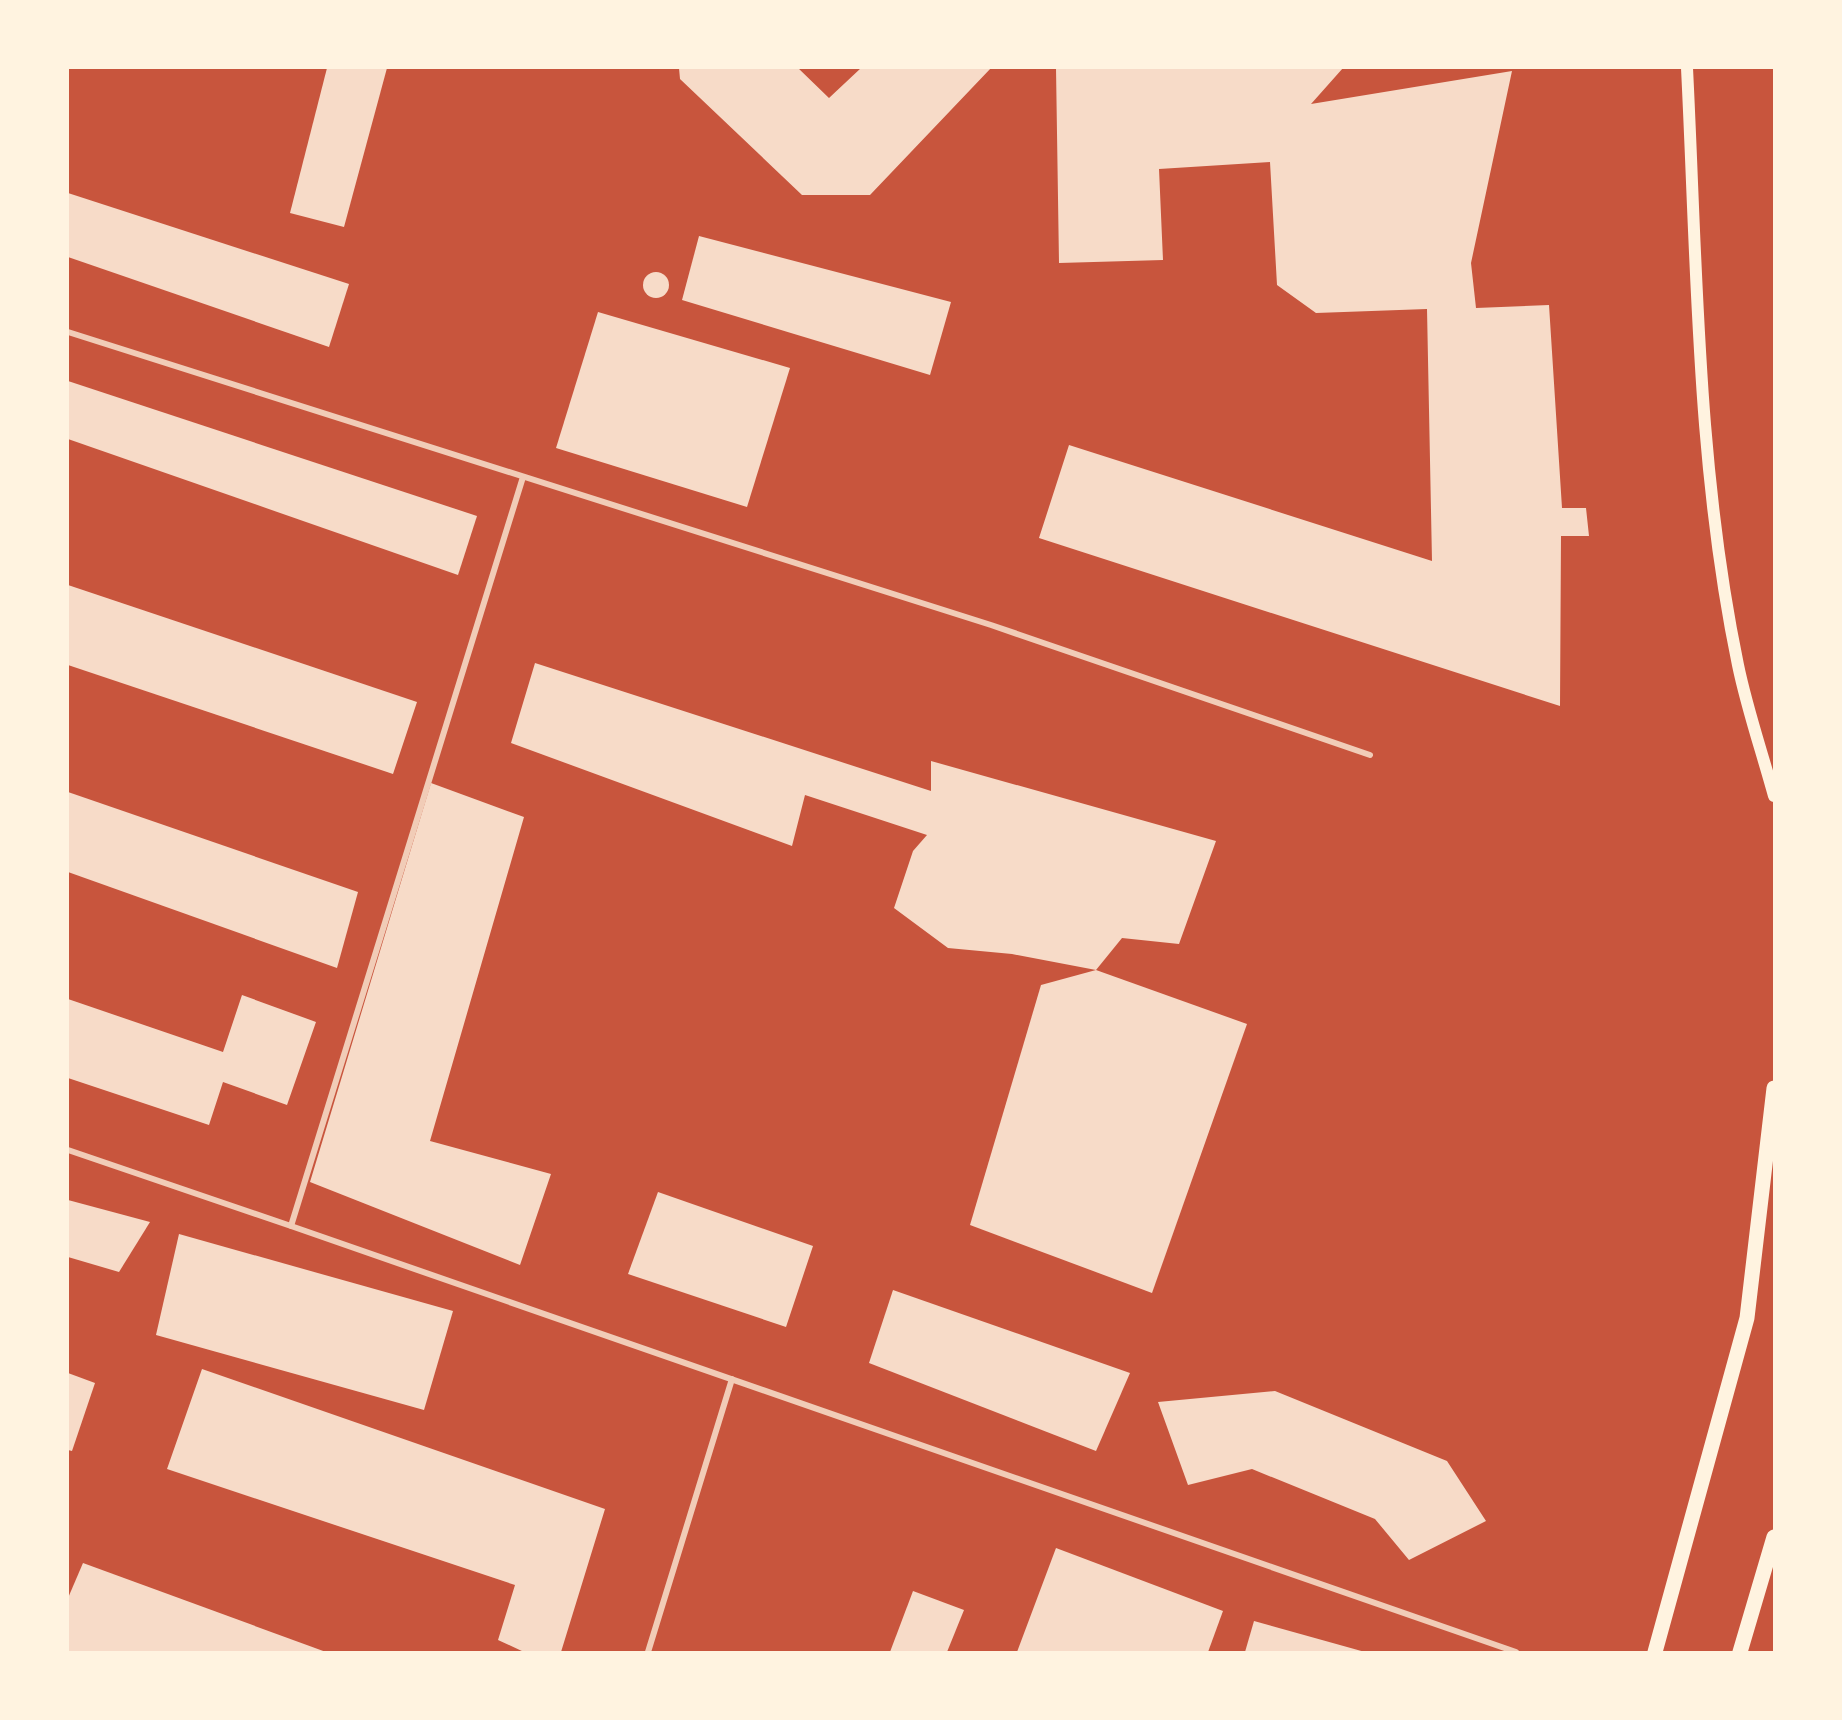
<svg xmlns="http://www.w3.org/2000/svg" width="1842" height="1720" viewBox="0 0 1842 1720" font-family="Figtree,sans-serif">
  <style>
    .building { fill: #f7dbc8 }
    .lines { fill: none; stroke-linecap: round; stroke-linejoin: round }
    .minor { stroke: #f1ccb7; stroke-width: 6 }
    .secondary { stroke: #fff3e0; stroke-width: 12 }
    .primary { stroke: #fff3e0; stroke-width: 15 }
  </style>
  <rect width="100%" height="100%" fill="#c8553d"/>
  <g class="building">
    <polygon points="327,68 387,68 344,227 290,213"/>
    <polygon points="679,68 798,68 829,98 861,68 991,68 870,195 802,195 680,79"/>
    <polygon points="1056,68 1343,68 1311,104 1512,71 1471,263 1476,308 1549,305 1562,508 1586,508 1589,536 1561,536 1560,706 1039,538 1069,445 1432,561 1427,309 1316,313 1277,285 1270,162 1159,169 1163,260 1059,263"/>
    <polygon points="68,193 349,284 329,347 68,257"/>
    <polygon points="699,236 951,302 930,375 682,300"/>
    <circle cx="656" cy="285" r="13"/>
    <polygon points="598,312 790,368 747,507 556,448"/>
    <polygon points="68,381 477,516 458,575 68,439"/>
    <polygon points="68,585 417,702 393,774 68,665"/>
    <polygon points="535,663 931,791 931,761 1216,841 1179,944 1122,938 1096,970 1012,954 948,948 894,908 913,851 927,835 805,795 792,846 511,743"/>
    <polygon points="431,783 524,817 430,1141 551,1174 520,1265 310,1182"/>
    <polygon points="68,792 358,892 337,968 68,872"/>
    <polygon points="1096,970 1247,1024 1152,1293 970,1225 1041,985"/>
    <polygon points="242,995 316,1022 287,1105 223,1082 209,1125 68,1078 68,999 223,1052"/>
    <polygon points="658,1192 813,1246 786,1327 628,1274"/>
    <polygon points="68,1200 150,1222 119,1272 68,1257"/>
    <polygon points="179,1234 453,1311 424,1410 156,1335"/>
    <polygon points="893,1290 1130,1373 1096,1451 869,1363"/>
    <polygon points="202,1369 605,1509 561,1652 524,1652 498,1640 515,1585 167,1469"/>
    <polygon points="68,1373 95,1383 72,1451 68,1450"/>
    <polygon points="1275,1391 1447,1461 1486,1521 1409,1560 1375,1519 1252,1469 1188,1485 1158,1402"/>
    <polygon points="1056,1548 1223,1611 1208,1652 1017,1652"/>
    <polygon points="83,1563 326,1652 68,1652 68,1598"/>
    <polygon points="913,1591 964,1610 947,1652 890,1652"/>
    <polygon points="1254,1621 1365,1652 1245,1652"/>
  </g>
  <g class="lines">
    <g class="minor">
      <polyline points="68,332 991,625 1370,755"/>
      <polyline points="68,1150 291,1226 1516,1652"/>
      <polyline points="291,1226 523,477"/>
      <polyline points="648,1652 732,1379"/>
    </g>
    <path class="secondary" d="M1687 68C1697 267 1697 468 1738 665 1747 709 1762 752 1774 796"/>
    <g class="primary">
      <polyline points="1655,1652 1747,1318 1774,1088"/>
      <polyline points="1740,1652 1774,1537"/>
    </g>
  </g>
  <rect width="1842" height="1720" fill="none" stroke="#fff3e0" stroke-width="138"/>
</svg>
